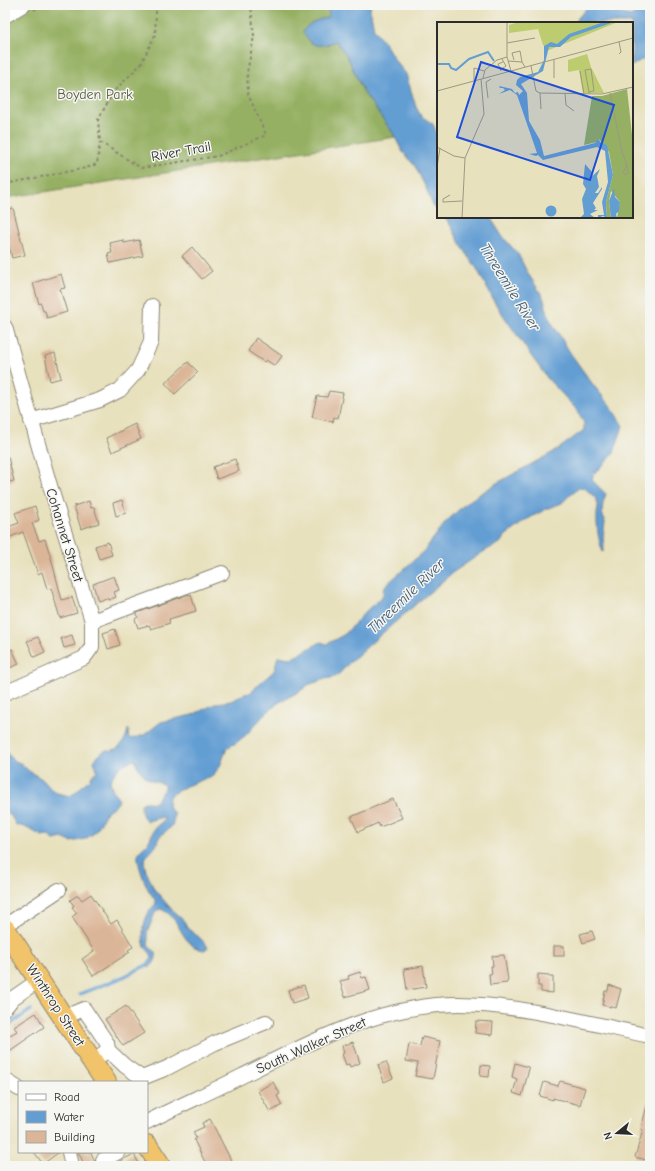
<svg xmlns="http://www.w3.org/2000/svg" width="655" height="1171" viewBox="0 0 655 1171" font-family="'Comic Neue',sans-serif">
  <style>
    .forest { fill: #95b062; stroke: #606e46 }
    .water { fill: #639ed3; stroke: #47647f }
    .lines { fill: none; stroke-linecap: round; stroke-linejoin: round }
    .stream { stroke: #639ed3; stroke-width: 3.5 }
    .building { fill: #dbb597 }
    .minor-casing { stroke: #8a8674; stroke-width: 16 }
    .highway-casing { stroke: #8a8674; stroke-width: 22 }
    .path { stroke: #8a8674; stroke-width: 2; stroke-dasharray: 3 3; stroke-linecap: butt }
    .minor { stroke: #fff; stroke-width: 14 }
    .highway { stroke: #f1c36a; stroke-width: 20 }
    .labels { text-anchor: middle; stroke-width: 3; stroke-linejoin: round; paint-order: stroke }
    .park-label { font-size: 14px; fill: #565b3f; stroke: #f6f6f2 }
    .street-label { font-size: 14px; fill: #2b2b2b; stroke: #f6f6f2 }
    .water-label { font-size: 15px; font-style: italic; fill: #41596e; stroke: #f6f6f2 }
    .inset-river { fill: none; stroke: #639ed3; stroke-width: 2 }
    .inset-road { fill: none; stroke: #9c9883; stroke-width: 1 }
    .view { fill: #1d4ed8; fill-opacity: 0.15; stroke: #1d4ed8; stroke-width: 2 }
    .inset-edge { fill: none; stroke: #2b2b2b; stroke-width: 2 }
  </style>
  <rect width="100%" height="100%" fill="#f6f6f2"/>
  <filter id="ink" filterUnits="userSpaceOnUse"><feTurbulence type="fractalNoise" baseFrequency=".025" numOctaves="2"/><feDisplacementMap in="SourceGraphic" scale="8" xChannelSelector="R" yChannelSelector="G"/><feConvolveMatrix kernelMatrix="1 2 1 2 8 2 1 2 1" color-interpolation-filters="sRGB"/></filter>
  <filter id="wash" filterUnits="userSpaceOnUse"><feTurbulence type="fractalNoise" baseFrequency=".012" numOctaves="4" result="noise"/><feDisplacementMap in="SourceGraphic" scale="16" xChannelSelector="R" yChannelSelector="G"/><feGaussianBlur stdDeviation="0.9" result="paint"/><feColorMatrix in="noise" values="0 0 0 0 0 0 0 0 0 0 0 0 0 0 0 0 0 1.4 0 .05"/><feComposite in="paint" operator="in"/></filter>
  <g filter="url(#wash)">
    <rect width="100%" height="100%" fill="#e8e1bd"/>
    <polygon class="forest" points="5,5 328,5 330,17 318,20 326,45 336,41 348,58 364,93 393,133 395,137 5,198"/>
    <g class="water">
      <path d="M328 5H371L370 9 374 29 386 45 396 62 406 74 416 107 421 116 433 124 438 137V211L433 206 426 188 415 166 402 151 393 133 364 93 348 58 336 41C320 47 312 49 303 32 308 22 318 20 329 17Z"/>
      <polygon points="589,5 619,5 619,13 630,16 636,13 640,5 650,5 650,59 641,60 632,66 632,23 575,23 578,18"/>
      <path d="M444 217H490L502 236 518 254 527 272 543 297 550 320 571 354 594 386 610 405 623 426 613 455 593 475 592 480 606 494 603 503 602 513 605 522 603 537 604 547 603 552C599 542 597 531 597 520 596 505 603 504 589 492 586 489 585 488 581 487L573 492 562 503 548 508 526 520 505 536 500 543 483 552 452 573 379 636 349 663 339 674 335 677 325 679 308 685 300 691 278 703 263 716 247 734 236 743 227 748 220 766 214 774 210 777 186 786 169 796 168 806 174 814V818L173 823 171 827 159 837 156 846 146 857 144 862 146 871 154 889 173 911 184 921 188 929 199 937 206 944 208 948 204 950C180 947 181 915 160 909L156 911 154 915 147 933 149 947 156 952C157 959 154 964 149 968L147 964 152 957C151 952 147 951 145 946 140 934 145 912 156 904 156 899 152 896 149 891 145 883 137 864 138 855 139 850 145 847 148 843 151 838 152 833 155 828 158 824 164 822 165 817 160 817 153 820 147 821 141 816 141 811 141 804 146 800 149 803 154 802 158 801 161 792 164 789V785C160 782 156 782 151 780 144 778 137 767 135 760 121 763 117 769 110 781L113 791 119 800 117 804 106 812 99 826 93 834 85 839 71 842 62 838 54 840 47 835 42 836 25 827 16 825 11 816 5 809V751L13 760 22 764 29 771 42 779 51 789 57 793 70 796 75 793 85 783 91 779V776L97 771 94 761C97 757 102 751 107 750 109 750 111 751 113 750 122 748 127 736 128 729L129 731 128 737 131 739 144 735 161 722 192 715 217 703 231 701 244 694 250 693 260 683 273 672 275 669 277 659 279 656 289 658 294 657 321 642 327 644 345 634 367 610 381 598 383 595 384 588 385 586 423 552 446 522 466 503 497 483 557 450 584 430V423L578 411 548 379 532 357 495 303 476 267 461 245 451 226Z"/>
    </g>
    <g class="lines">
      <g class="stream">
        <polyline points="80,994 121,978 151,963"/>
        <polyline points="5,1028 31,1010"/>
      </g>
    </g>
    <g id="blocks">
      <g class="building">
        <polygon points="13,208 25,255 12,258 7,239 10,238 5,221 5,210"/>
        <polygon points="123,240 124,243 139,240 143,256 110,263 108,254 112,253 110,243"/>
        <polygon points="192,247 212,271 202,279 182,256"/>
        <polygon points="61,274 65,288 60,289 67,312 47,318 45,311 43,311 41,303 39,304 33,283"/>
        <polygon points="256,338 282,356 275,366 266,360 264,362 248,351"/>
        <polygon points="55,353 61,378 50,381 45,356"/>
        <polygon points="188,362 198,372 175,394 165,383"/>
        <polygon points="329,391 343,393 338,418 334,417 333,422 312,417 317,396 327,397"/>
        <polygon points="135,424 141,439 112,452 106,438"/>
        <polygon points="5,457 8,457 14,481 5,483"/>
        <polygon points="235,459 239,471 217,479 213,467"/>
        <polygon points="122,500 126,513 116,516 113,503"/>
        <polygon points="89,501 91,508 94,507 99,523 81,529 74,506"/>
        <polygon points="35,506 39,520 32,523 39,541 45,539 51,558 62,600 72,597 77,613 60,618 51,588 47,589 42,572 38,574 23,532 5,539 5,528 19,523 15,513"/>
        <polygon points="108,542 112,555 99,559 95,546"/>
        <polygon points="114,576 119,590 114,592 116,597 108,600 107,598 98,601 93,584"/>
        <polygon points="189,594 189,596 191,595 196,611 169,619 170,623 151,629 149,625 138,628 135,619 138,617 137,613"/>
        <polygon points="115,629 120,645 108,649 103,633"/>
        <polygon points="72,635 75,645 64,648 61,638"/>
        <polygon points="38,637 45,652 34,657 27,641"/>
        <polygon points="12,649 19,664 5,670 5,652"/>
        <polygon points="393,799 402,818 380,827 378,823 358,832 351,817"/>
        <polygon points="91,894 111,924 117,920 133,947 128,950 130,952 93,976 82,959 94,951 72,917 77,913 72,907 74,906 70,900 78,895 82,900"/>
        <polygon points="592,931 595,939 583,943 580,934"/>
        <rect x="554" y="946" width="10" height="10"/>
        <polygon points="504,955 508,980 507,980 507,983 490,985 489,974 492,974 491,966 493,966 492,956"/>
        <polygon points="423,966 426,987 407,990 404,969"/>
        <polygon points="360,972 361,978 366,977 370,990 345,997 340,981 349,979 348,976"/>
        <polygon points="538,974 549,975 549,977 553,977 553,993 541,992 541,986 538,986"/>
        <polygon points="304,985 308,998 292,1003 288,990"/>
        <polygon points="609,985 621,989 616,1008 602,1005 605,991 608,991"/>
        <polygon points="126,1006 144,1033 123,1046 105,1019"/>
        <polygon points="36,1013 44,1027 5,1054 5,1038 17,1031 14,1027"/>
        <polygon points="476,1021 493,1022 492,1035 475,1033"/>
        <polygon points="422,1037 440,1041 433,1079 415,1076 418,1063 406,1061 409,1044 420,1046"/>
        <polygon points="353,1042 360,1063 350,1067 349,1064 346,1065 342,1054 344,1053 342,1046"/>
        <polygon points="386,1062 393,1078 384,1082 378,1065"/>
        <polygon points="515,1063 528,1067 529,1069 522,1096 513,1093 517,1079 512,1077"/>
        <polygon points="481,1065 490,1066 489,1077 480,1076"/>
        <polygon points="560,1081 585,1088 580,1105 553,1098 553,1100 540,1096 544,1082 558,1086"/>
        <polygon points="273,1082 280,1094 277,1096 282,1105 270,1112 258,1091"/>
        <polygon points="647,1105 650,1106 650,1161 635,1157 643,1130 641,1129"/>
        <polygon points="210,1119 234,1166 211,1166 209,1163 206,1164 194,1140 196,1138 193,1132 204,1127 202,1123"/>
        <polygon points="34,1152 59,1152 43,1164"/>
        <polygon points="78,1152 91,1152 96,1166 85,1166"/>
        <polygon points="134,1154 140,1166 114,1166 114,1164"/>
      </g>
    </g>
  </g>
  <g filter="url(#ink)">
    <use href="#blocks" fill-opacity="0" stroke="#8a8674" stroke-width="1"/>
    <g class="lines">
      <g class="minor-casing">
        <g id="minor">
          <polyline points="5,16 23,5"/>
          <polyline points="5,327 48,479 92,621 92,647 84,658 5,693"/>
          <polyline points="31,421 100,400 120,390 138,370 151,342 152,306"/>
          <polyline points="92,621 222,573"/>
          <polyline points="5,926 59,890"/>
          <polyline points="5,1008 13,998 39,980"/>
          <polyline points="64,1017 84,1009 107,1043 108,1050 101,1055"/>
          <polyline points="108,1050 125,1066 142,1078 167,1068 215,1043 266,1022"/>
          <polyline points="5,1080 19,1089"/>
          <path d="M147 1122C178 1106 211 1092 242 1076 310 1042 381 1004 459 1004 524 1005 587 1023 650 1036"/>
          <polyline points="69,1152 72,1166"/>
          <polyline points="106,1166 103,1160 118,1152"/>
        </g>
      </g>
      <g class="highway-casing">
        <g id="highway">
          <polyline points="5,929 106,1082"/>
          <polyline points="147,1145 161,1166"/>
        </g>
      </g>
      <g class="path">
        <polyline points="155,5 156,12 155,35 141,64 114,91 98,120 100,142 141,168 218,156 266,135 248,94 247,73 254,36 251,5"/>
        <polyline points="34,10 42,5"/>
        <polyline points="5,184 86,168 97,164 100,142"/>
      </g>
      <use href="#minor" class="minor"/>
      <use href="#highway" class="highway"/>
    </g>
  </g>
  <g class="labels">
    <g class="park-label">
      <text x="95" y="99">Boyden Park</text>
    </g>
    <g class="street-label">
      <text transform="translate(181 151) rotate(-10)" y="5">River Trail</text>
      <text transform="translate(65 535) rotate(73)" y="5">Cohannet Street</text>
      <text transform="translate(56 1005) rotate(57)" y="5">Winthrop Street</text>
      <text transform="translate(311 1045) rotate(-24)" y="5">South Walker Street</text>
    </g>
    <g class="water-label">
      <text transform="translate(510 287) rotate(58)" y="5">Threemile River</text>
      <text transform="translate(406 596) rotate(-44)" y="5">Threemile River</text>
    </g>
  </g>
  <g transform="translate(437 22)">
    <rect width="196" height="196" fill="#e8e1bd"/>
    <path d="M82 0H181L112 28 106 23 101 7 72 11V3ZM150 32 154 45 167 71H146L142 48 131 50V38Z" fill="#bccc6f"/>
    <path d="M190 67 196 122V196H180L183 180 174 169 172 179 174 196H170L169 180 176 153 172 130 162 117 160 120 147 123 155 74H165Z" fill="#95b062"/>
    <path d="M167 0H177L134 15 123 25H112L106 49 84 62 90 71 92 99 103 118 107 134 158 121 162 117 163 120 170 123 176 153 169 180 170 196 166 194 161 196V193H167L165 180 171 160 168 129 160 125 106 138 101 133 99 134 92 132 100 131 80 73 73 68 62 72 68 68 66 66H63L62 64 75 67 78 71 81 70 82 73 86 69 79 63 80 58 83 55 101 50 107 38V24L114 20 120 22 132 12ZM148 142 155 150 153 156 163 147 160 154 162 165 158 171H161L165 165V167L156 181 159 186 157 188H161L153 192 158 196H143L147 192 145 177 149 167 146 162ZM177 166 178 175 183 180 182 189 179 192 180 196H174L172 179ZM108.5 189a5.5 5.5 0 1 1 11 0a5.5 5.5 0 1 1-11 0Z" fill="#639ed3"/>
    <path class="inset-river" d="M0 42H12L14 46 19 48 32 37 51 30 57 39"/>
    <path class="inset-road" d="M70 0V35L74 49M70 21 98 16M182 32 184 30 182 20M77 38 75 31 83 29 85 40M71 39 85 40 88 45M94 44 99 69 103 71 165 72 196 65M63 48 69 44 65 37M64 49 61 42 66 40M143 49 147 72M46 56 48 48 60 38 70 35M117 56V37M37 59V46L47 49M0 69 196 16M152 70 148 48 154 47 157 69 152 70V72M103 71 104 87M128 71 129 83 137 89M173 71 185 130 189 140 191 150 189 153 186 151 190 143M51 76 49 60 54 57M0 125 17 134 28 136M0 145 3 126M13 173 6 177V180L25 179M25 196 28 136 47 92 44 57"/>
    <path class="view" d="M44 40 177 83 153 158 20 115Z"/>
    <rect width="196" height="196" class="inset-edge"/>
  </g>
  <rect width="655" height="1171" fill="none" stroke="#f6f6f2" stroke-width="20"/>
  <rect x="18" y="1081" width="130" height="72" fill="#f6f6f2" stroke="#a5a5a2"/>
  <rect x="26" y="1094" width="20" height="6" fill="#ffffff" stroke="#a5a5a2"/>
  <text x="54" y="1101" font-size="12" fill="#2b2b2b">Road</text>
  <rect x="26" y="1111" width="20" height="12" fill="#639ed3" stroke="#a5a5a2"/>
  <text x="54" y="1121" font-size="12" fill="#2b2b2b">Water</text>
  <rect x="26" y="1131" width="20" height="12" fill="#dbb597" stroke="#a5a5a2"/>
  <text x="54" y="1141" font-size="12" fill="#2b2b2b">Building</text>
  <g transform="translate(617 1133) rotate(252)" stroke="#f6f6f2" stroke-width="3" paint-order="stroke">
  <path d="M0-3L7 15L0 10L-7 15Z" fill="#2b2b2b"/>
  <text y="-6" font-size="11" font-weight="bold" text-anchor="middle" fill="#2b2b2b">N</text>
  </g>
</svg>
